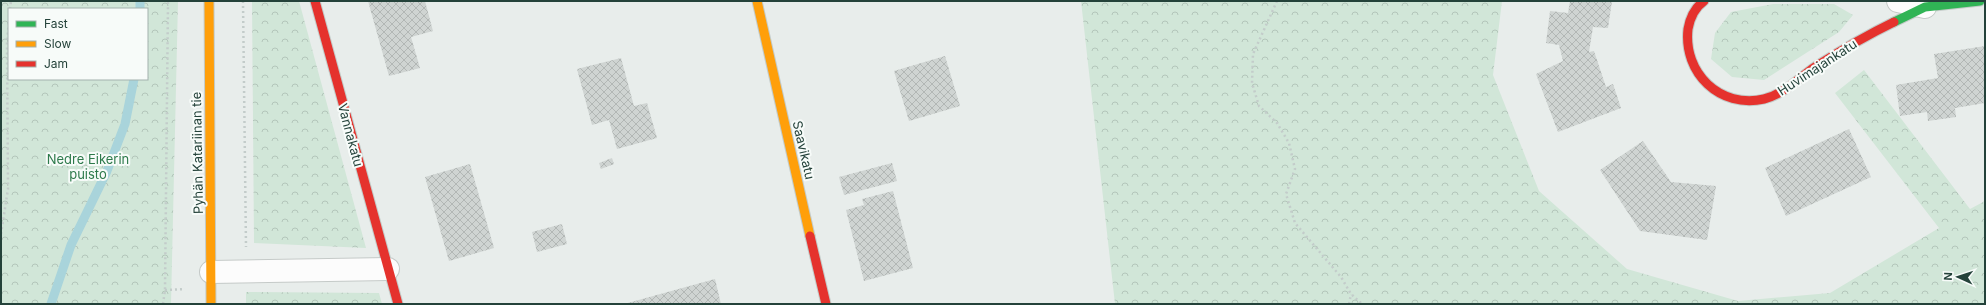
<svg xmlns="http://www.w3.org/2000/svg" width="1986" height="305" viewBox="0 0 1986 305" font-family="Inter,sans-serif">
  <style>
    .forest { fill: url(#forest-crowns); fill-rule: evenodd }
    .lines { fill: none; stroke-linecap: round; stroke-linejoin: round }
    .stream { stroke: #a9d4db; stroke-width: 9 }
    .building { fill: url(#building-cross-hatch) }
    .street-casing { stroke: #c5cac8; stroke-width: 24 }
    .fast-casing { stroke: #c3cbc8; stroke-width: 11 }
    .slow-casing { stroke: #c3cbc8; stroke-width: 11 }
    .jam-casing { stroke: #c3cbc8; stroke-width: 11 }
    .path { stroke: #c3ccca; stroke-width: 2.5; stroke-dasharray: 2 3; stroke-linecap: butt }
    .street { stroke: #fcfcfc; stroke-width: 22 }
    .fast { stroke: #30b455; stroke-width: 9 }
    .slow { stroke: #ff9f0a; stroke-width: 9 }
    .jam { stroke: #e5322d; stroke-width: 9 }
    .labels { text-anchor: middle; stroke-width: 4; stroke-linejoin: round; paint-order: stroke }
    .street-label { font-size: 13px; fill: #24423a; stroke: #f7fbf9 }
    .park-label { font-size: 13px; fill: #2d7a4b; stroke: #f7fbf9 }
  </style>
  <defs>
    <pattern id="forest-crowns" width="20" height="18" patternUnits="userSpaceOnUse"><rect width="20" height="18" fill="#d1e6d8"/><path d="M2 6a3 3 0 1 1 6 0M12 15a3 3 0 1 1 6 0" fill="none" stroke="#b3c6ba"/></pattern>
    <pattern id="building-cross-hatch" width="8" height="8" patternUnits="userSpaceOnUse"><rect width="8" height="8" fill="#cfd4d2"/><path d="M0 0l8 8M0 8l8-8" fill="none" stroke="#b2b7b5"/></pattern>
  </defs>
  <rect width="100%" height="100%" fill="#e8edeb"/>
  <g class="forest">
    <path d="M1 1H178L171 304H1ZM9 9H147V79H9Z"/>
    <polygon points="252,1 299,1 366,248 254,243"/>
    <polygon points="1081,1 1502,1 1493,75 1539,191 1627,269 1738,301 1830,293 1939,228 1835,93 1864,70 1970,209 1985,201 1985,304 1115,304"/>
    <polygon points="1773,4 1834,4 1853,15 1839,32 1764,80 1732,77 1711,59 1715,33 1731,12"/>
    <polygon points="246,292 379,293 382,304 246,304"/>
  </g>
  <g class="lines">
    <g class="stream">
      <polyline points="140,9 140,1"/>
      <polyline points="51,304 71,245 107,171 125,124 134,79"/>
    </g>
  </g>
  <g class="building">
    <polygon points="368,1 425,1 433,31 411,37 420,68 389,76"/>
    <polygon points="1570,1 1612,1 1608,28 1593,27 1589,52 1594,51 1606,87 1613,84 1621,108 1558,132 1536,74 1563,61 1559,45 1546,43 1550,11 1568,13"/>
    <polygon points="1985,46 1985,103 1955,108 1956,117 1928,121 1927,112 1900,116 1896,85 1938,78 1934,54"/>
    <polygon points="945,56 960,106 909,121 894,71"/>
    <polygon points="621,58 634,106 647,103 657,138 617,149 609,120 592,125 577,69"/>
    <polygon points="1849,129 1871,177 1786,216 1765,168"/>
    <polygon points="1643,141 1671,182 1716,186 1707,240 1640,231 1600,170"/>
    <polygon points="612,158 614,164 601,169 599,163"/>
    <polygon points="892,163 897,181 844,195 839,177"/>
    <polygon points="470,164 494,248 449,261 425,177"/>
    <polygon points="893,191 913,268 864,281 846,210 864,205 862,199"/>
    <polygon points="562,224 567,244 537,252 532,232"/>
    <polygon points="715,279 721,304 624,304"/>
  </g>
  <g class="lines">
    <g class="street-casing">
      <g id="street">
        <polyline points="1898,1 1925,7"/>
        <polyline points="211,272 388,269"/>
      </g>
    </g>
    <g class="fast-casing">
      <polyline id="fast" points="1894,22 1925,7 1980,1"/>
    </g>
    <g class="slow-casing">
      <g id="slow">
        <polyline points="209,1 211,304"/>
        <polyline points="757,1 810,236"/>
      </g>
    </g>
    <g class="jam-casing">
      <g id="jam">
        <polyline points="315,1 398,304"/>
        <path d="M1704 1C1694 8 1690 18 1688 29 1683 73 1720 109 1764 99 1784 94 1799 78 1815 67 1840 51 1867 35 1894 22"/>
        <polyline points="810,236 826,304"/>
      </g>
    </g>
    <g class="path">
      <polyline points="243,1 246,247"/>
      <polyline points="1277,1 1253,54 1252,83 1259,106 1277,123 1289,143 1295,169 1286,194 1295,223 1341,277 1351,294 1362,304"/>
      <polyline points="10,9 11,1"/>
      <polyline points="1,234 8,189 7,41 9,20"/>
      <polyline points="165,290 185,289"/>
      <polyline points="163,304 165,290 168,1"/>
      <polyline points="1349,304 1351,294"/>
    </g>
    <use href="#street" class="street"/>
    <use href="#fast" class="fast"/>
    <use href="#slow" class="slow"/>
    <use href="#jam" class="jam"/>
  </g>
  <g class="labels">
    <g class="street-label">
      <text transform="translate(1817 67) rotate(-33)" y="5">Huvimajankatu</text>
      <text transform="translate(351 135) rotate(75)" y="5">Vannakatu</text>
      <text transform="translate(804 150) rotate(77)" y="5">Saavikatu</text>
      <text transform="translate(197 153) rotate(-91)" y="5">Pyhän Katariinan tie</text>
    </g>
    <g class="park-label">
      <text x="88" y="164">Nedre Eikerin<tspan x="88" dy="15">puisto</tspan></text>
    </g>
  </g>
  <rect width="1986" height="305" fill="none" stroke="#24423a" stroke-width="4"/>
  <rect x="8" y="8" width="140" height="72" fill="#f7fbf9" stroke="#a3b1ad"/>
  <rect x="16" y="21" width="20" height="6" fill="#30b455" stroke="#a3b1ad"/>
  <text x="44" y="28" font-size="12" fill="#24423a">Fast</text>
  <rect x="16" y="41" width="20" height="6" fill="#ff9f0a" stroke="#a3b1ad"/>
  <text x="44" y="48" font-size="12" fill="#24423a">Slow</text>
  <rect x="16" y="61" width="20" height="6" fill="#e5322d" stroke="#a3b1ad"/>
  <text x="44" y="68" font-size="12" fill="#24423a">Jam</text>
  <g transform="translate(1958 277) rotate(273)" stroke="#f7fbf9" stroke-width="3" paint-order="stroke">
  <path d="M0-3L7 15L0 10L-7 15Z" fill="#24423a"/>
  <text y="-6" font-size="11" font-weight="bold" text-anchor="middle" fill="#24423a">N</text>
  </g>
</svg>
